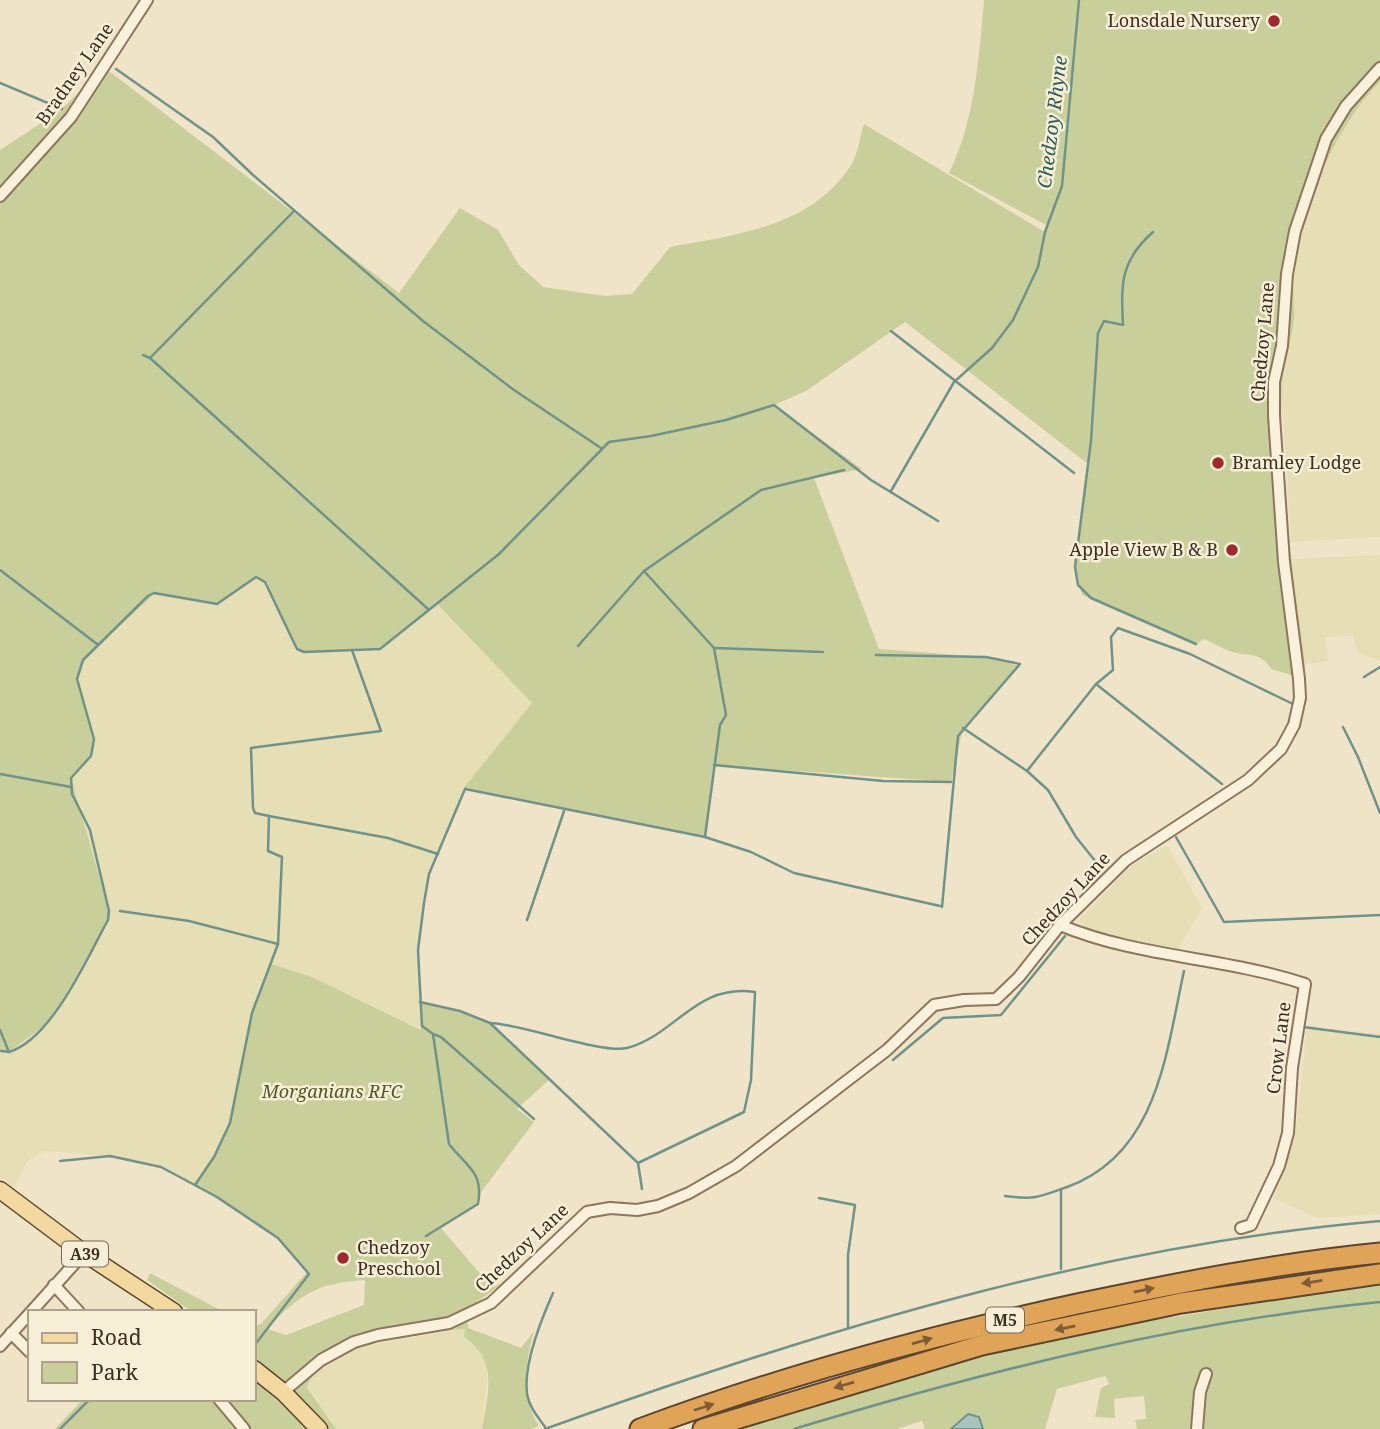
<svg xmlns="http://www.w3.org/2000/svg" width="1380" height="1429" viewBox="0 0 1380 1429" font-family="'Noto Serif',serif">
  <style>
    .farmland { fill: #e6deb5 }
    .green { fill: #c9cf9b; fill-rule: evenodd }
    .water { fill: #a9c4bc; stroke: #6f938a; stroke-width: 2 }
    .lines { fill: none; stroke-linecap: round; stroke-linejoin: round }
    .stream { stroke: #6f938a; stroke-width: 2.5 }
    .street-casing { stroke: #8d765c; stroke-width: 14 }
    .primary-casing { stroke: #5b4430; stroke-width: 19 }
    .highway-casing { stroke: #5b4430; stroke-width: 23 }
    .street { stroke: #faf1dc; stroke-width: 10 }
    .primary { stroke: #f3d9a0; stroke-width: 16 }
    .highway { stroke: #e0a458; stroke-width: 19 }
    .oneway { fill: #7e5d36 }
    .poi-dot { fill: #9e2a2b; stroke: #f7eed8; stroke-width: 2.5 }
    .labels { text-anchor: middle; stroke-width: 5; stroke-linejoin: round; paint-order: stroke }
    .shield { fill: #f7eed8; stroke: #756857; stroke-width: 2 }
    .shield-label { font-size: 16px; font-weight: bold; fill: #3d2e20 }
    .poi-label { font-size: 18px; fill: #3d2e20; stroke: #f7eed8; text-anchor: end }
    .street-label { font-size: 18px; fill: #3d2e20; stroke: #f7eed8 }
    .park-label { font-size: 18px; font-style: italic; fill: #4d5a26; stroke: #f7eed8 }
    .water-label { font-size: 19px; font-style: italic; fill: #2f5d5a; stroke: #f7eed8 }
  </style>
  <rect width="100%" height="100%" fill="#f0e4c8"/>
  <g class="farmland">
    <polygon points="1380,82 1380,537 1291,542 1281,381 1294,321 1293,266 1306,217 1331,148 1366,95"/>
    <polygon points="1380,555 1380,661 1357,652 1353,636 1325,637 1328,661 1305,664 1291,559"/>
    <polygon points="256,577 265,582 297,649 380,649 436,604 532,703 463,789 452,824 429,874 418,950 423,1030 312,977 271,964 252,1013 230,1123 214,1157 195,1185 161,1167 110,1156 45,1151 27,1161 14,1188 0,1176 0,1052 9,1052 50,1015 108,920 109,911 71,778 91,756 94,739 77,679 83,660 154,593 217,604"/>
    <polygon points="1167,845 1202,908 1177,951 1100,938 1078,921 1131,866"/>
    <polygon points="1307,1027 1380,1034 1380,1214 1318,1218 1273,1198 1295,1137"/>
    <polygon points="460,1329 465,1329 464,1338 484,1354 488,1365 482,1429 336,1429 307,1388 309,1379 328,1362 352,1348"/>
  </g>
  <g class="green">
    <path d="M984 0H1380V82C1340 120 1298 212 1293 267 1292 285 1295 303 1294 320 1292 341 1282 362 1282 383 1278 476 1293 572 1305 664L1301 678 1271 669C1261 653 1252 656 1236 653 1226 651 1214 643 1204 639L1196 644 1082 595 1075 567 1088 464 905 322 806 391 774 405 862 469 814 478 879 649 986 657 1020 666 963 728 951 782 714 765 705 837 463 789 532 703 437 604 380 649 304 652 297 649 265 582 256 577 217 604 154 594 83 660 77 679 94 739 91 756 71 778 109 911 108 920 50 1021 9 1052H0V150L58 112 105 68 399 293 460 208 498 230 519 265 543 287 605 296 632 294 670 247C735 235 812 227 851 165 858 154 860 136 864 124L1045 232 1046 225 949 173C975 121 979 58 984 0Z"/>
    <path d="M271 964 312 977 421 1030 420 1002 460 1011 490 1023 550 1079 517 1109 534 1122 481 1192 478 1204 441 1228 488 1283 494 1287 503 1283 467 1309 468 1328 521 1348 534 1331C525 1366 520 1395 539 1426L531 1429H482C488 1392 499 1361 464 1337L465 1329C426 1331 318 1344 307 1388L336 1429H250L243 1421 244 1429H55L83 1399H254V1326L261 1324 307 1272 278 1238 195 1185 214 1157 230 1123 252 1013ZM365 1280 364 1305 286 1335 267 1329C299 1295 316 1283 365 1280Z"/>
    <polygon points="150,1273 224,1312 192,1312 147,1280"/>
    <polygon points="1380,1283 1380,1429 1203,1429 1206,1398 1197,1402 1195,1429 1137,1429 1135,1420 1146,1419 1144,1396 1114,1399 1115,1418 1095,1417 1101,1388 1109,1384 1105,1376 1057,1389 1045,1429 925,1429 922,1421 897,1429 733,1429 953,1360 1053,1337"/>
  </g>
  <polygon class="water" points="968,1414 979,1417 983,1429 951,1429"/>
  <g class="lines">
    <g class="stream">
      <polyline points="116,69 213,137 253,175 423,321 514,390 601,448"/>
      <polyline points="0,83 62,109"/>
      <path d="M1153 232C1120 261 1121 284 1123 325L1104 321 1098 333 1091 441 1075 567 1078 585 1091 598 1196 644"/>
      <polyline points="891,331 1074,473"/>
      <polyline points="143,355 150,358 294,211"/>
      <polyline points="150,358 428,609"/>
      <polyline points="891,491 954,382 992,348 1013,320 1038,267 1045,232 1062,186 1079,0"/>
      <polyline points="0,570 97,644"/>
      <polyline points="644,571 714,648 726,715 720,725 705,837"/>
      <polyline points="578,646 644,571 761,490 844,470"/>
      <polyline points="714,648 823,652"/>
      <polyline points="876,655 986,657 1020,664 958,736 942,907"/>
      <polyline points="1364,677 1380,667"/>
      <polyline points="1096,684 1222,784"/>
      <polyline points="1343,727 1358,757 1380,813"/>
      <polyline points="963,728 1027,771 1048,790 1076,837 1100,867"/>
      <polyline points="714,765 883,781 951,782"/>
      <polyline points="1027,771 1096,684 1113,670 1111,637 1118,628 1190,654 1293,704"/>
      <polyline points="0,774 71,787"/>
      <polyline points="269,816 388,838 438,854"/>
      <polyline points="1176,837 1224,922 1380,915"/>
      <polyline points="120,911 189,921 278,944"/>
      <polyline points="527,920 564,811"/>
      <polyline points="420,1002 460,1011 490,1023 638,1163 642,1189"/>
      <path d="M490 1023C523 1024 601 1054 627 1048 676 1035 696 983 755 992L751 1080 744 1112 638 1163"/>
      <polyline points="1303,1027 1380,1037"/>
      <polyline points="0,1030 9,1052 1,1051"/>
      <polyline points="433,1034 441,1037 534,1119"/>
      <path d="M9 1052C52 1039 87 958 108 920L109 911 90 830 72 794 71 778 91 756 94 739 77 679 83 660 148 596 154 593 217 604 256 577 265 582 297 649 304 652 380 649 499 554 609 442 651 436 726 420 774 405 871 480 938 521"/>
      <polyline points="893,1060 943,1018 1001,1015 1065,936"/>
      <polyline points="60,1161 110,1156 161,1167 217,1197 278,1238 309,1274 254,1346"/>
      <polyline points="195,1185 214,1157 230,1123 252,1013 278,944 282,857 268,851 269,816 255,813 253,808 251,748 381,731 352,650"/>
      <path d="M1005 1196C1034 1200 1040 1197 1067 1187 1158 1154 1166 1053 1184 971"/>
      <polyline points="819,1198 855,1205 848,1255 848,1328"/>
      <path d="M426 1236 478 1204C484 1172 466 1166 449 1144L433 1034 422 1026 418 950 424 903 429 874 465 789 705 837 751 852 794 873 940 906"/>
      <polyline points="1061,1269 1061,1189"/>
      <path d="M545 1427C538 1417 529 1407 527 1394 523 1364 541 1320 553 1293"/>
      <polyline points="60,1429 90,1399"/>
      <path d="M545 1429C815 1332 1093 1246 1380 1221"/>
      <path d="M794 1429C986 1371 1180 1322 1380 1302"/>
    </g>
    <g class="street-casing">
      <g id="street">
        <polyline points="0,196 71,117 147,0"/>
        <path d="M1060 925C1139 958 1225 957 1305 984L1292 1068 1288 1133 1279 1166 1251 1225 1241 1228"/>
        <polyline points="54,1285 79,1312"/>
        <polyline points="31,1312 84,1253"/>
        <polyline points="11,1333 30,1352"/>
        <polyline points="0,1346 30,1313"/>
        <polyline points="283,1392 321,1360 354,1342 378,1335 449,1323 491,1303 587,1212 610,1208 637,1210 658,1206 689,1193 736,1166 887,1050 934,1005 964,1000 996,999 1019,977 1060,925 1126,860 1248,780 1281,749 1294,725 1300,698 1299,679 1284,562 1274,416 1274,382 1282,346 1287,274 1295,231 1326,139 1346,106 1380,68"/>
        <polyline points="219,1399 244,1429"/>
        <polyline points="1197,1429 1200,1392 1206,1374"/>
      </g>
    </g>
    <g class="primary-casing">
      <g id="primary">
        <polyline points="0,1190 84,1253 174,1312"/>
        <polyline points="254,1369 283,1392 319,1429"/>
      </g>
    </g>
    <g class="highway-casing">
      <g id="highway">
        <path d="M640 1429C782 1376 929 1336 1077 1304 1178 1283 1278 1263 1380 1253"/>
        <polyline points="703,1429 982,1345 1181,1303 1380,1274"/>
      </g>
    </g>
    <use href="#street" class="street"/>
    <use href="#primary" class="primary"/>
    <use href="#highway" class="highway"/>
  </g>
  <defs><path id="oneway-solid" d="M-6-.8H1V-3.2L6.5 0L1 3.2V.8H-6Z" transform="scale(1.75)"/></defs>
  <g class="oneway">
    <use href="#oneway-solid" transform="translate(1312 1282) rotate(171)"/>
    <use href="#oneway-solid" transform="translate(1144 1290) rotate(-12)"/>
    <use href="#oneway-solid" transform="translate(1065 1328) rotate(168)"/>
    <use href="#oneway-solid" transform="translate(922 1341) rotate(-16)"/>
    <use href="#oneway-solid" transform="translate(844 1385) rotate(164)"/>
    <use href="#oneway-solid" transform="translate(704 1407) rotate(-18)"/>
  </g>
  <g class="poi-dot">
    <circle cx="1274" cy="21" r="7"/>
    <circle cx="1218" cy="463" r="7"/>
    <circle cx="1232" cy="550" r="7"/>
    <circle cx="343" cy="1258" r="7"/>
  </g>
  <g class="labels">
    <g class="shield">
      <rect x="62" y="1241.5" width="46" height="25" rx="5"/>
      <rect x="986" y="1307.5" width="38" height="25" rx="5"/>
    </g>
    <g class="shield-label">
      <text x="85" y="1260">A39</text>
      <text x="1005" y="1326">M5</text>
    </g>
    <g class="poi-label">
      <text x="1260" y="27">Lonsdale Nursery</text>
      <text x="1232" y="469" text-anchor="start">Bramley Lodge</text>
      <text x="1218" y="556">Apple View B &amp; B</text>
      <text x="357" y="1254" text-anchor="start">Chedzoy<tspan x="357" dy="21">Preschool</tspan></text>
    </g>
    <g class="street-label">
      <text transform="translate(75 74) rotate(-55)" y="6">Bradney Lane</text>
      <text transform="translate(1263 342) rotate(-85)" y="6">Chedzoy Lane</text>
      <text transform="translate(1066 899) rotate(-47)" y="6">Chedzoy Lane</text>
      <text transform="translate(1279 1048) rotate(-83)" y="6">Crow Lane</text>
      <text transform="translate(522 1248) rotate(-43)" y="6">Chedzoy Lane</text>
    </g>
    <g class="park-label">
      <text x="332" y="1098">Morganians RFC</text>
    </g>
    <g class="water-label">
      <text transform="translate(1052 122) rotate(-83)" y="7">Chedzoy Rhyne</text>
    </g>
  </g>
  <rect x="28" y="1310" width="228" height="91" fill="#f7eed8" stroke="#ada18e" stroke-width="2"/>
  <rect x="42" y="1333" width="35" height="10" fill="#f3d9a0" stroke="#ada18e" stroke-width="2"/>
  <text x="91" y="1345" font-size="21" fill="#3d2e20">Road</text>
  <rect x="42" y="1362" width="35" height="21" fill="#c9cf9b" stroke="#ada18e" stroke-width="2"/>
  <text x="91" y="1380" font-size="21" fill="#3d2e20">Park</text>
</svg>
